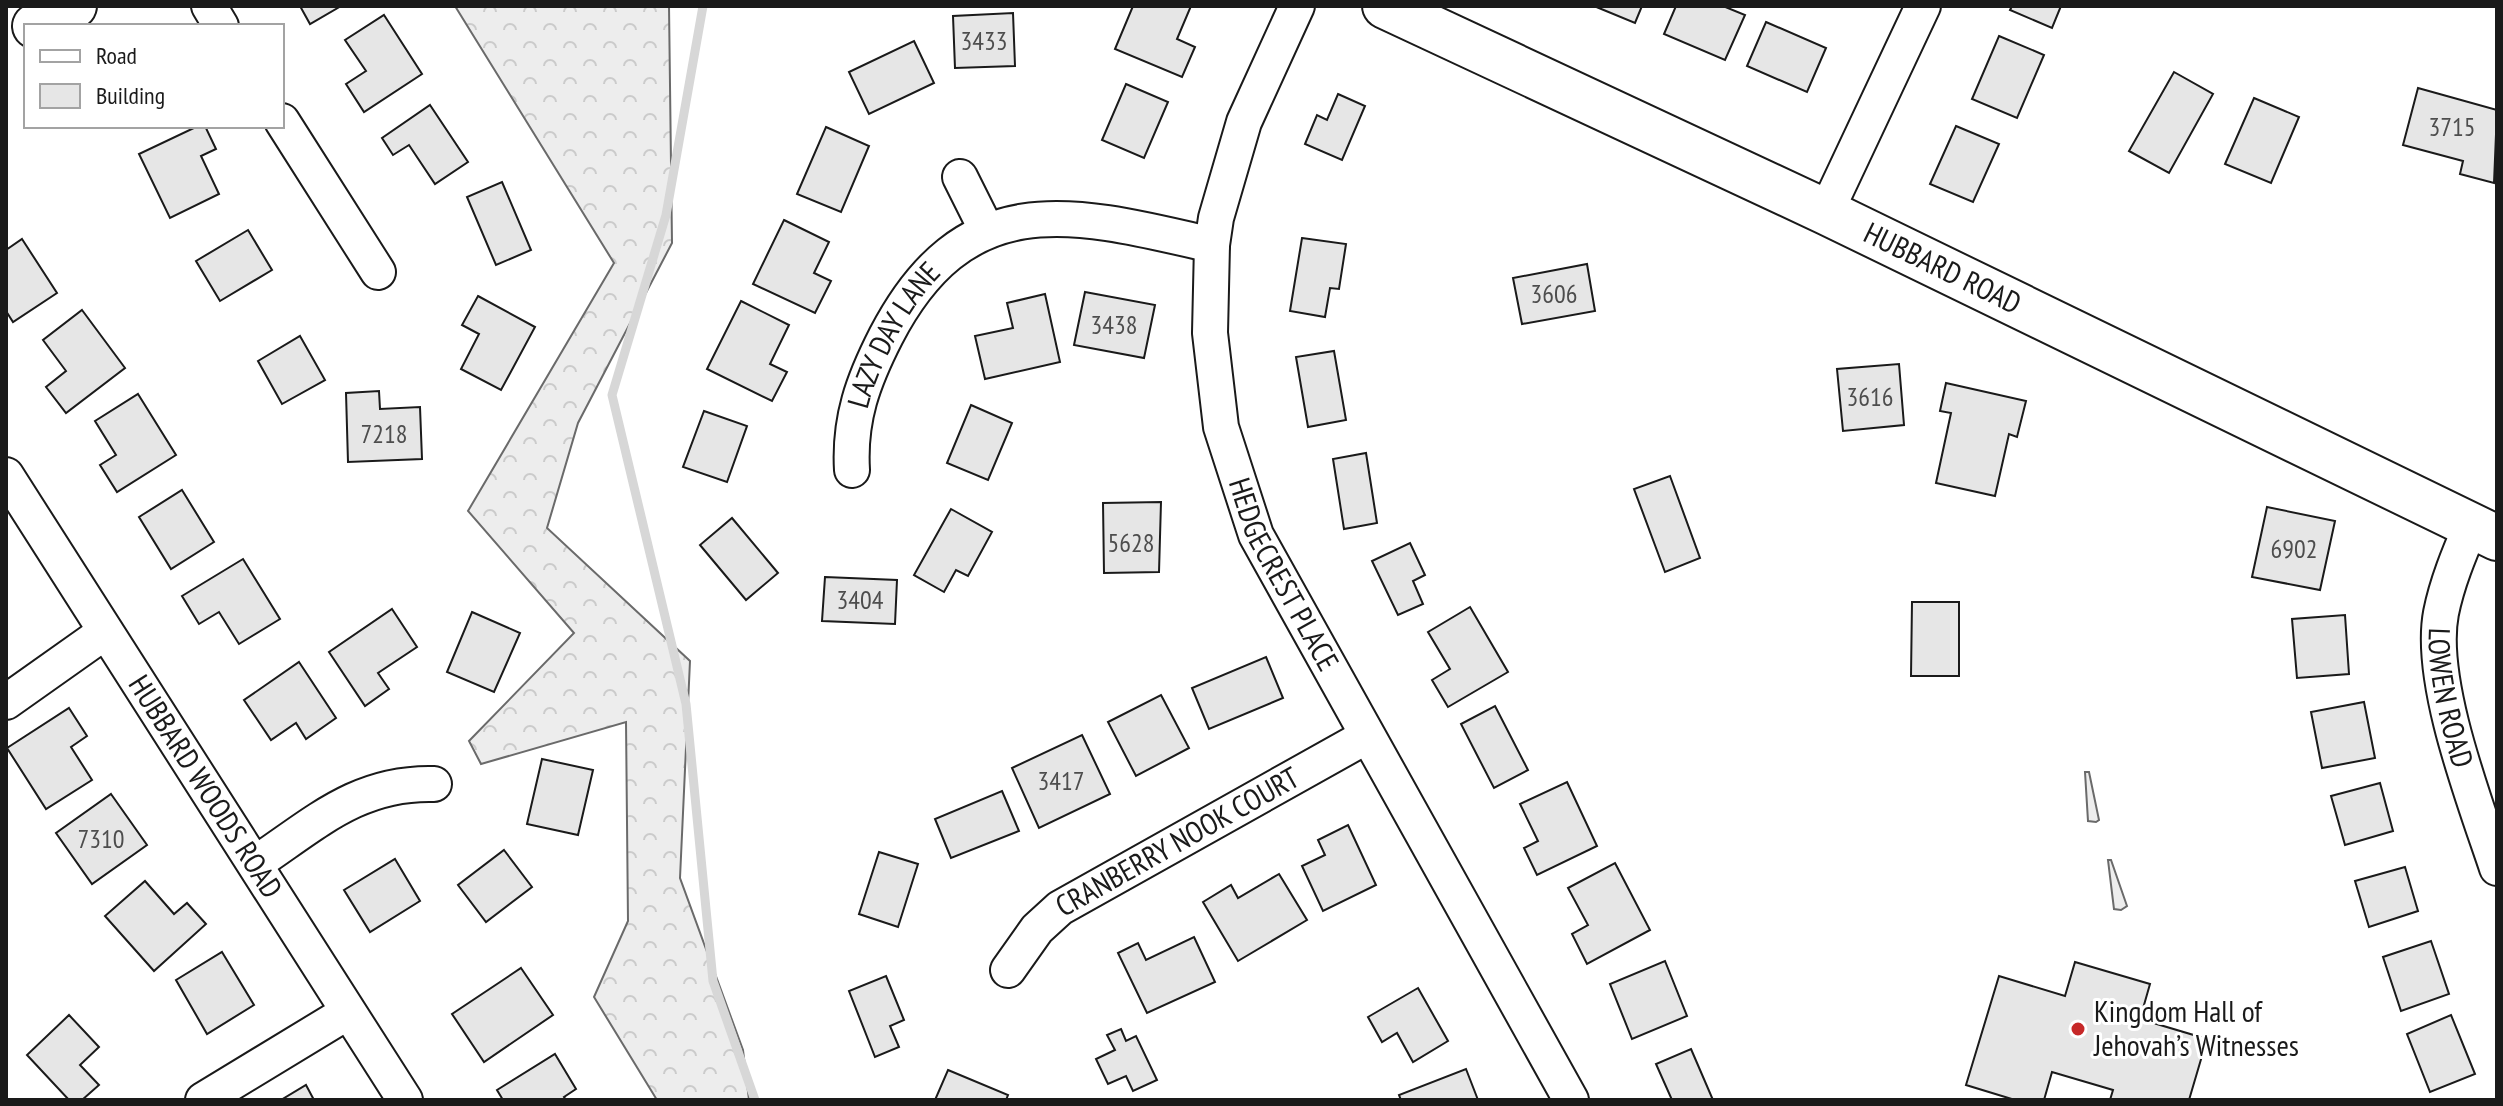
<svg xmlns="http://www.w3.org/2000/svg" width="2503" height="1106" viewBox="0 0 2503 1106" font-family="'PT Sans Narrow',sans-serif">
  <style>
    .built { fill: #ededed; stroke: #6a6a6a; stroke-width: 2 }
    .forest { fill: url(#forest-crowns); stroke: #6a6a6a; stroke-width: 2 }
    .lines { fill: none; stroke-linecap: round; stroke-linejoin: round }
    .stream { stroke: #d7d7d7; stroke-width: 9 }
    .building { fill: #e6e6e6; stroke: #1a1a1a; stroke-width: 2 }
    .minor-casing { stroke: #1a1a1a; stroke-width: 38 }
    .major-casing { stroke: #1a1a1a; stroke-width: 48 }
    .minor { stroke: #fff; stroke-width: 34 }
    .major { stroke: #fff; stroke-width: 44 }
    .poi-dot { fill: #c62828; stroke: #fff; stroke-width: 3 }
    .labels { text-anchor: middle; stroke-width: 6; stroke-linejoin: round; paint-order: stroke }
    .number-label { font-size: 26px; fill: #4d4d4d }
    .street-label { font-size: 30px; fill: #1a1a1a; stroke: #fff }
    .poi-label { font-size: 30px; fill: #1a1a1a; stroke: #fff; text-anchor: start }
  </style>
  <defs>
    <pattern id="forest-crowns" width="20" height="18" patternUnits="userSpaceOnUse" patternTransform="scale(2)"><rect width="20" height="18" fill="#ededed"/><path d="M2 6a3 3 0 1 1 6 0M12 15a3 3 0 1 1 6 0" fill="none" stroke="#cbcbcb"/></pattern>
  </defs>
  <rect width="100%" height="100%" fill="#fff"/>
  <g class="built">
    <polygon points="2085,772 2089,772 2099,820 2096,822 2088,821"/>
    <polygon points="2108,860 2111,860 2127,906 2121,910 2114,909"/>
  </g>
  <polygon class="forest" points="455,6 669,6 672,243 578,423 547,528 690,661 680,878 743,1050 749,1100 657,1100 594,997 628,921 626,722 481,764 469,741 574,633 468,511 614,263"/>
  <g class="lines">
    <polyline class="stream" points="703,6 666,215 612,395 686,704 713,981 755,1100"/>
  </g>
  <g class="building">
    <polygon points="300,6 341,6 310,24"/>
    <polygon points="1133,6 1191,6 1177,39 1195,47 1182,77 1115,49"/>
    <polygon points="1594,6 1642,6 1635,23"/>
    <polygon points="1676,6 1723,6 1745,15 1725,60 1664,34"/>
    <polygon points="2012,6 2061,6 2052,28 2010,10"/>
    <polygon points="1013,13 1015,66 955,68 953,16"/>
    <polygon points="384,15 422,74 364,112 346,84 366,71 345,40"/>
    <polygon points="1766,22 1826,48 1807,92 1747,66"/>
    <polygon points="1999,36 2044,55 2017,118 1972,99"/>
    <polygon points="914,41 934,83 869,114 849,72"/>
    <polygon points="2174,72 2213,94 2169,173 2129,151"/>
    <polygon points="1126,84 1168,102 1144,158 1102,140"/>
    <polygon points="2418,88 2497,110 2494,183 2460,174 2463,161 2403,145"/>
    <polygon points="1338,94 1365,106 1342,160 1305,144 1317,115 1327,120"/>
    <polygon points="2254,98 2299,117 2271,183 2225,164"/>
    <polygon points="430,105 468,162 435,184 409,145 393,155 382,138"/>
    <polygon points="198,126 205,126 216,149 201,156 219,194 170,218 139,154"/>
    <polygon points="1956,126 1999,144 1973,202 1930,184"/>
    <polygon points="826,127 869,146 841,212 797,194"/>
    <polygon points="502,182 531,250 496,265 467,197"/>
    <polygon points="784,220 829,242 814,273 831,281 815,313 753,284"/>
    <polygon points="248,230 272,270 220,301 196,261"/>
    <polygon points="1302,238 1346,244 1339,289 1330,288 1325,317 1290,311"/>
    <polygon points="22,239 57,293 13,322 6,311 6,250"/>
    <polygon points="1587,264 1595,311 1522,324 1513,278"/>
    <polygon points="1085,292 1155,305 1144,358 1074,345"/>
    <polygon points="1045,294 1060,362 985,379 975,336 1013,328 1007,303"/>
    <polygon points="478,296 535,327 501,390 461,369 479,334 462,325"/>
    <polygon points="741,301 789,325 770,364 787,372 772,401 707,369"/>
    <polygon points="82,310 125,368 66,413 46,387 66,371 43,340"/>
    <polygon points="300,336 325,380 282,404 258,361"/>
    <polygon points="1334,351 1346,420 1308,427 1296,357"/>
    <polygon points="1899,364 1904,425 1843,431 1837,369"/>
    <polygon points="1946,383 2026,401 2017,437 2009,434 1995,496 1936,483 1951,413 1940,411"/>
    <polygon points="379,391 380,409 420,407 422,459 348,462 346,393"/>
    <polygon points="138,394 176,455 117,492 100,465 116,455 95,421"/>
    <polygon points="971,405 1012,423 988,480 947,463"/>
    <polygon points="704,411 747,426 727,482 683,467"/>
    <polygon points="1366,453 1377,523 1344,529 1333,459"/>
    <polygon points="1670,476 1700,558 1665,572 1634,489"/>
    <polygon points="182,490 214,542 171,569 139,517"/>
    <polygon points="1161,502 1159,572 1104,573 1103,503"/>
    <polygon points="2267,507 2335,521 2320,590 2252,577"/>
    <polygon points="951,509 992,532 968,576 956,570 944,592 914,575"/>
    <polygon points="732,518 778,573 746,600 700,545"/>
    <polygon points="1410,543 1425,575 1413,581 1423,604 1398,615 1372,561"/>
    <polygon points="243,559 280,619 239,644 219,612 199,624 182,596"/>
    <polygon points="825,577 897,580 895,624 822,621"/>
    <polygon points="1912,602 1959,602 1959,676 1911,676"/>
    <polygon points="1470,607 1508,672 1448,707 1432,680 1450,669 1428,632"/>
    <polygon points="392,609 417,647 378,673 389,689 365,706 329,652"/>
    <polygon points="472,612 520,633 494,692 447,672"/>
    <polygon points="2345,615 2349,674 2297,678 2292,619"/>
    <polygon points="1266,657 1283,698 1209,729 1192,688"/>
    <polygon points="299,662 336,718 306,739 296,723 271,740 244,700"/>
    <polygon points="1161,695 1189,748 1136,776 1108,722"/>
    <polygon points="2364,702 2375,758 2322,768 2311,712"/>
    <polygon points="1495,706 1528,770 1494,788 1461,724"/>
    <polygon points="69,708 87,736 71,747 92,780 46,809 7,748"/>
    <polygon points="1082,735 1110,794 1039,828 1012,768"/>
    <polygon points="542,759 593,770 578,835 527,824"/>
    <polygon points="1567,782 1597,846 1537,875 1524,848 1538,841 1520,804"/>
    <polygon points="2380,783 2393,831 2345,845 2331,796"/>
    <polygon points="1002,791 1019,831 951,858 935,819"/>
    <polygon points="111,794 147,845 92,884 56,833"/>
    <polygon points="1348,825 1376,885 1323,911 1302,866 1325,855 1318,840"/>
    <polygon points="504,850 532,887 486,922 458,885"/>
    <polygon points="879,852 918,864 898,927 859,914"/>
    <polygon points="395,859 420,901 370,932 344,890"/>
    <polygon points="1615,863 1650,930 1587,964 1572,934 1588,925 1568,888"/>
    <polygon points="2405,867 2418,911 2369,927 2355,881"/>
    <polygon points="1279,874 1307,920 1238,961 1203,902 1231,885 1238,898"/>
    <polygon points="145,881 174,914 187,903 206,924 154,971 105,916"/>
    <polygon points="1194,937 1215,982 1147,1013 1118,953 1138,943 1146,960"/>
    <polygon points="2431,941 2449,994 2401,1011 2383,957"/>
    <polygon points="222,952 254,1005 207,1034 176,980"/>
    <polygon points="1665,961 1687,1016 1632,1039 1610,984"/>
    <polygon points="2075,962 2150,984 2140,1019 2207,1039 2189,1100 2110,1100 2113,1090 2052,1072 2044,1100 2015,1100 1966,1085 1999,976 2065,996"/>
    <polygon points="521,968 553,1015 484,1062 452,1014"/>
    <polygon points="886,976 904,1020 890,1026 899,1047 875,1057 849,991"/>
    <polygon points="1418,988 1448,1041 1413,1062 1397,1033 1382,1042 1368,1017"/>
    <polygon points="69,1015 99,1047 80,1065 99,1085 82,1100 69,1100 27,1055"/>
    <polygon points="2451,1015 2475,1074 2430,1092 2407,1034"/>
    <polygon points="1121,1029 1126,1041 1136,1036 1157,1080 1133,1091 1126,1076 1108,1084 1096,1059 1115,1050 1107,1035"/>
    <polygon points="1691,1049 1713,1100 1672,1100 1656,1064"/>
    <polygon points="555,1054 576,1089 564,1097 566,1100 503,1100 497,1090"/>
    <polygon points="1466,1069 1478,1100 1401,1100 1399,1095"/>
    <polygon points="948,1070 1008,1095 1006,1100 935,1100"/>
    <polygon points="306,1085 314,1100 281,1100"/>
  </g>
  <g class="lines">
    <g class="minor-casing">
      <g id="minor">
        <polyline points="209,6 221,26"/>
        <path id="s1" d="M1297 6 1244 122 1216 218 1212 245 1210 333 1221 427 1256 535 1571 1100"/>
        <polyline points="282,121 378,272"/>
        <polyline points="960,177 986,229"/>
        <polyline points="1826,212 1923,6"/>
        <path id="s2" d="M852 470C849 419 863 381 886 336 965 184 1071 212 1212 245"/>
        <path id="s3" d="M6 475 405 1100"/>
        <path id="s4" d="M2471 526C2459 554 2447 583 2441 613 2428 681 2475 802 2497 868"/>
        <polyline points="6,702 105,632"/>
        <path d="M256 863C316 823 358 782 434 784"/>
        <path id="s5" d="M1008 970 1037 929 1060 908 1367 736"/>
        <polyline points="203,1100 348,1012"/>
      </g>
    </g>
    <g class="major-casing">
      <g id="major">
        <path id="s6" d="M1385 6 1826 212 2497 538"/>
        <polyline points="35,26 74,6"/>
      </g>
    </g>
    <use href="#minor" class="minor"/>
    <use href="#major" class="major"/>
  </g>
  <circle class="poi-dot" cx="2078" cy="1029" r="8"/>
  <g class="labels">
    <g class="number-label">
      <text x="984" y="50">3433</text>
      <text x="2452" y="136">3715</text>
      <text x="1554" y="303">3606</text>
      <text x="1114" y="334">3438</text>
      <text x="1870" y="406">3616</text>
      <text x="384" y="443">7218</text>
      <text x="1131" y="552">5628</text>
      <text x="2294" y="558">6902</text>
      <text x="860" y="609">3404</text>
      <text x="1061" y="790">3417</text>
      <text x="101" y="848">7310</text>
    </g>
    <g class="street-label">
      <text dy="10" stroke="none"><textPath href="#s6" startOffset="616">HUBBARD ROAD</textPath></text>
      <text dy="10" stroke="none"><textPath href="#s2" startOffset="144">LAZY DAY LANE</textPath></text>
      <text dy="10" stroke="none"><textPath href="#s1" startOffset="598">HEDGECREST PLACE</textPath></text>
      <text dy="10" stroke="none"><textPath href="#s4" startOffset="178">LOWEN ROAD</textPath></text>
      <text dy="10" stroke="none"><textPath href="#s3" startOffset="370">HUBBARD WOODS ROAD</textPath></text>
      <text dy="10" stroke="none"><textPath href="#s5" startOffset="216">CRANBERRY NOOK COURT</textPath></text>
    </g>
    <g class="poi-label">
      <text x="2094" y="1022">Kingdom Hall of<tspan x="2094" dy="34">Jehovah’s Witnesses</tspan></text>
    </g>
  </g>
  <rect width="2503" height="1106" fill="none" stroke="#1a1a1a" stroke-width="16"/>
  <rect x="24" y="24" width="260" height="104" fill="#ffffff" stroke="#a3a3a3" stroke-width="2"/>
  <rect x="40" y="50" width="40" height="12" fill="#ffffff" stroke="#a3a3a3" stroke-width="2"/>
  <text x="96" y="64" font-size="24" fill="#1a1a1a">Road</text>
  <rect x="40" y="84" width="40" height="24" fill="#e6e6e6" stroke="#a3a3a3" stroke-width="2"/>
  <text x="96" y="104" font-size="24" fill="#1a1a1a">Building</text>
</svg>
